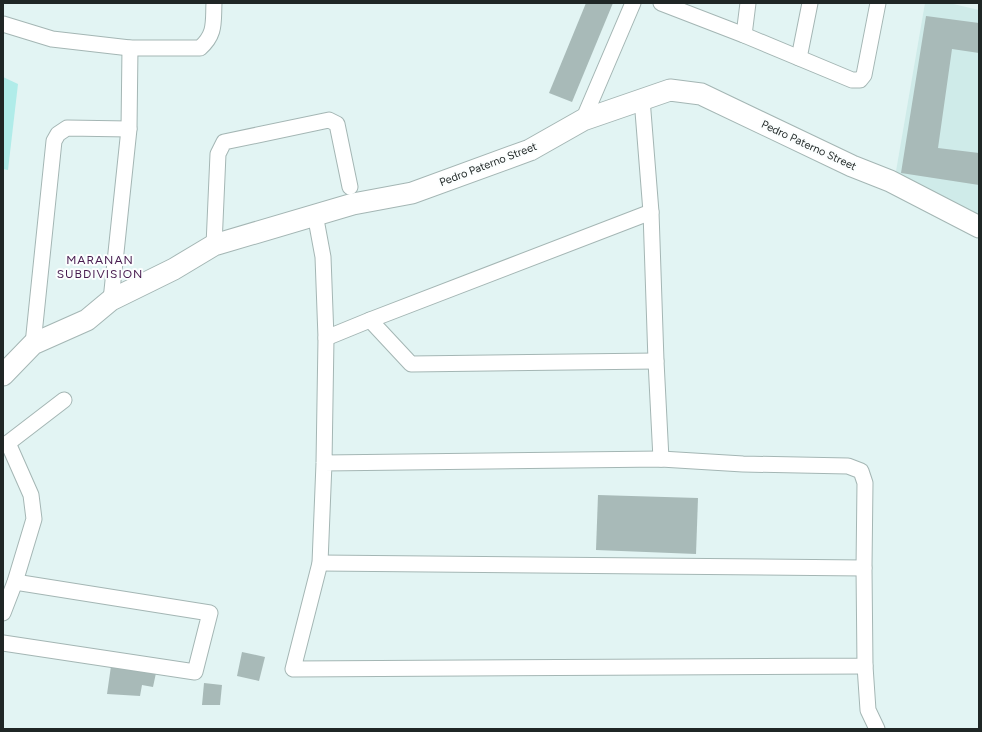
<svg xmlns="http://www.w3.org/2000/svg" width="982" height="732" viewBox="0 0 982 732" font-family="Figtree,sans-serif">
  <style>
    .built { fill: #cfebe9 }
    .green { fill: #b0ece9 }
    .building { fill: #a8bab8 }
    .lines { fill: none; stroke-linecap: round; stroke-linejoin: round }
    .street-casing { stroke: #a4b6b4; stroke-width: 17 }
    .secondary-casing { stroke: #a4b6b4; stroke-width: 23 }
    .street { stroke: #fff; stroke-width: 15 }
    .secondary { stroke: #fff; stroke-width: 21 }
    .labels { text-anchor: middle; stroke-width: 4; stroke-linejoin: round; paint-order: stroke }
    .street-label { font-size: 11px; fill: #1f2625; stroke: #fbfefe }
    .neighbourhood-label { font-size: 12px; letter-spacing: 1px; fill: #471b4f; stroke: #fbfefe }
  </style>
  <rect width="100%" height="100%" fill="#e2f4f3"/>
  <polygon class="built" points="925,3 949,3 979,10 979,218 895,177"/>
  <polygon class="green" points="3,77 18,84 8,170 3,169"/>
  <g class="building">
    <polygon points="586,3 613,3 572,102 549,93"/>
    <polygon points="926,16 979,23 979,53 952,49 938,148 979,153 979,185 901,173"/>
    <polygon points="598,495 698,498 696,554 596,550"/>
    <polygon points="242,652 265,657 259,681 237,676"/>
    <polygon points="111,666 156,673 153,687 142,685 140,696 107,694"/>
    <polygon points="204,683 222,685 220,705 202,705"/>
  </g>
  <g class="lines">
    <g class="street-casing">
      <g id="street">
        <polyline points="661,3 744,35 852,80 860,80 864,75 878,3"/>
        <path d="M3 24 52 39 130 48H200C216 34 213 22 214 3"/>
        <polyline points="744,35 748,3"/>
        <polyline points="799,58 810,3"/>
        <polyline points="642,99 651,212 656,361 661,459"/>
        <polyline points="583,120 633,3"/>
        <polyline points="315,214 323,257 326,338 324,463 320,563 293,669 865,666 864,568 865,483 861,471 848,466 743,464 661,459 324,463"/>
        <polyline points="214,245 218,154 224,142 329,120 337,124 350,187"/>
        <polyline points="111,300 129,129 130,48"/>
        <polyline points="370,320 411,364 656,361"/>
        <polyline points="326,338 370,320 651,212"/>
        <polyline points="33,344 54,141 58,134 67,128 129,129"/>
        <polyline points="3,445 8,443 64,400"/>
        <polyline points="320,563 864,568"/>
        <polyline points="3,613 15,582 34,519 31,495 8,443"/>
        <polyline points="3,643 195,672 210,613 15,582"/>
        <polyline points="865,666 868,710 877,729"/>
      </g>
    </g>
    <g class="secondary-casing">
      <polyline id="secondary" points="3,375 33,344 87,320 111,300 174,269 214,245 353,204 412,193 530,150 583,120 670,90 701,94 852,166 890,181 979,227"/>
    </g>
    <use href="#street" class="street"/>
    <use href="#secondary" class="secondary"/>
  </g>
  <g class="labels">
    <g class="street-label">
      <text transform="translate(809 145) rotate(25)" y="4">Pedro Paterno Street</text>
      <text transform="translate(488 164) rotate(-21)" y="4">Pedro Paterno Street</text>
    </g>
    <g class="neighbourhood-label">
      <text x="100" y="264">MARANAN<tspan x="100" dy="14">SUBDIVISION</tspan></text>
    </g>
  </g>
  <rect width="982" height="732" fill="none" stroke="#1f2625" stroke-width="8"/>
</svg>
